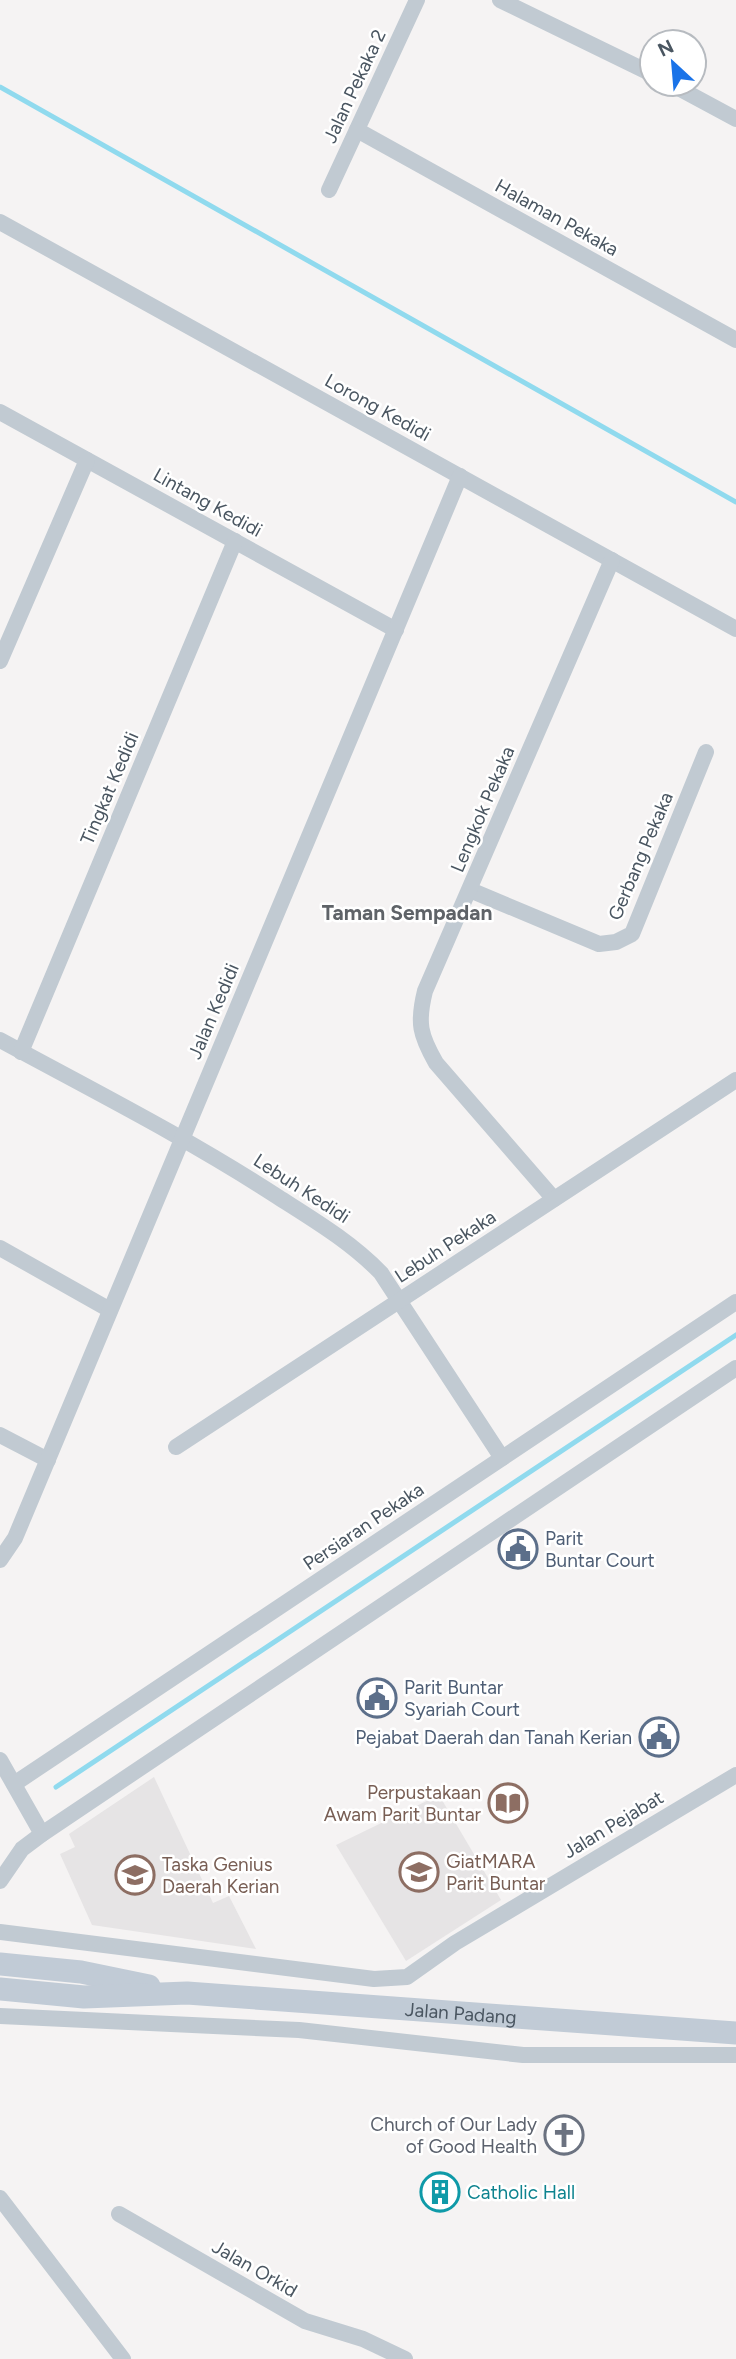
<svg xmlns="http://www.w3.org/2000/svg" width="736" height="2359" viewBox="0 0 736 2359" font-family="Figtree,sans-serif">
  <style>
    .education { fill: #e6e4e5 }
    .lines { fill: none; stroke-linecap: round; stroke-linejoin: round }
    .stream { stroke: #90daee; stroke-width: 5 }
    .street { stroke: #c1cad2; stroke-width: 16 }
    .secondary { stroke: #c1cbd6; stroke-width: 23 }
    .labels { text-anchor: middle; stroke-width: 5; stroke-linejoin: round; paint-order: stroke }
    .street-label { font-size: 19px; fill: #4a5661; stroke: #fff }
    .service-label { font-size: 19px; fill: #4e5e75; stroke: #fff; text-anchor: start }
    .education-label { font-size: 19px; fill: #785e54; stroke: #fff; text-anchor: start }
    .worship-label { font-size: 19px; fill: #5b616d; stroke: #fff; text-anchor: end }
    .culture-label { font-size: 19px; fill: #0d838f; stroke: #fff; text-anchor: start }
    .neighbourhood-label { font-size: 21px; font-weight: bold; fill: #5f6368; stroke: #fff }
  </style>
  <rect width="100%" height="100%" fill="#f5f3f3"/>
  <g class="education">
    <polygon points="154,1777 213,1903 229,1896 256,1949 92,1925 60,1854 75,1847 69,1834"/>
    <polygon points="439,1795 501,1900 406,1961 336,1845"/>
  </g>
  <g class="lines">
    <g class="stream">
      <polyline points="0,87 736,502"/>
      <polyline points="56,1787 736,1335"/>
    </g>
    <g class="street">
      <polyline points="500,0 652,74"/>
      <polyline points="671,84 736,119"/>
      <polyline points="357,130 736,340"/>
      <polyline points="329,190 417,0"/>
      <polyline points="0,222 736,629"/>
      <polyline points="0,412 396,630"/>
      <polyline points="0,661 87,460"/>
      <polyline points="470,890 599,944 616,942 632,934 706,752"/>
      <path d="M0 1040C94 1091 189 1139 278 1197 314 1220 351 1242 381 1273L502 1458"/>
      <polyline points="21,1052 235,541"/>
      <path d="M554 1199 436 1063C420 1035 417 1023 425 991L612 560"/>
      <polyline points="0,1248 110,1310"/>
      <polyline points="0,1435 48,1460"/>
      <polyline points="176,1447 736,1080"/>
      <polyline points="0,1560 15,1538 460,476"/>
      <polyline points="0,1760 42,1834"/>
      <polyline points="14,1784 736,1302"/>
      <polyline points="0,1881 22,1849 42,1834 736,1368"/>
      <polyline points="0,1932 374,1979 407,1977 455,1943 736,1775"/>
      <polyline points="0,2016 299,2030 523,2055 736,2055"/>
      <polyline points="0,2198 123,2359"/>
      <polyline points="119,2214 305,2321 363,2339 405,2359"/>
    </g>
    <g class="secondary">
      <polyline points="0,1964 81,1972 149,1986"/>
      <path id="s1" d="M0 1989 84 1997 187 1993 736 2033"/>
    </g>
  </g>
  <defs>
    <g id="civic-ring" transform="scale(2.0125)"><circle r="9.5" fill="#fff" stroke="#5c6f8a" stroke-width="1.5"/><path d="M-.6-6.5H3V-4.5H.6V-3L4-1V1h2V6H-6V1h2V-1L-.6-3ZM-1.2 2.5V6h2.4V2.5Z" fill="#5c6f8a"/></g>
    <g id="library-ring" transform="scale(2.0125)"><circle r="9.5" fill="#fff" stroke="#8d6e63" stroke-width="1.5"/><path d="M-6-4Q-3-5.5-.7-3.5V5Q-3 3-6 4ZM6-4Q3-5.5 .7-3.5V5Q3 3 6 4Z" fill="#8d6e63"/></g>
    <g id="university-ring" transform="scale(2.0125)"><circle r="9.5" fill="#fff" stroke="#8d6e63" stroke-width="1.5"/><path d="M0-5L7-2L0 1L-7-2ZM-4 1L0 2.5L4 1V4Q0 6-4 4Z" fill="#8d6e63"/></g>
    <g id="school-ring" transform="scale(2.0125)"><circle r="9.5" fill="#fff" stroke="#8d6e63" stroke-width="1.5"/><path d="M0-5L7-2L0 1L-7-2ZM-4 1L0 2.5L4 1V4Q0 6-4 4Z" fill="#8d6e63"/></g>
    <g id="church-ring" transform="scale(2.0125)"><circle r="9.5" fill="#fff" stroke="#6b7280" stroke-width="1.5"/><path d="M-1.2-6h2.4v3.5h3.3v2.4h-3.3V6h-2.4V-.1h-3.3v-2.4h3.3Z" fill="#6b7280"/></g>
    <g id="building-ring" transform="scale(2.0125)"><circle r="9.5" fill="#fff" stroke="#0f9aa8" stroke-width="1.5"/><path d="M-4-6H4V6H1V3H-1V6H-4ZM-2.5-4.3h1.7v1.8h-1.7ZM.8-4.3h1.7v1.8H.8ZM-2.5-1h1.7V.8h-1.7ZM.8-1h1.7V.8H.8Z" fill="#0f9aa8"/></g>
  </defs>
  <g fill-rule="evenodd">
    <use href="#civic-ring" x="518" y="1549"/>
    <use href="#civic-ring" x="377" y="1698"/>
    <use href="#civic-ring" x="659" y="1737"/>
    <use href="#library-ring" x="508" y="1803"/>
    <use href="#university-ring" x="419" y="1872"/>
    <use href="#school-ring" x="135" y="1875"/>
    <use href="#church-ring" x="564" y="2135"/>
    <use href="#building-ring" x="440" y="2192"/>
  </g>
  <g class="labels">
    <g class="street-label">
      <text transform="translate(354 86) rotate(-65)" y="7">Jalan Pekaka 2</text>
      <text transform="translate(557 217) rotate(29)" y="7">Halaman Pekaka</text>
      <text transform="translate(378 407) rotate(29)" y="7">Lorong Kedidi</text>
      <text transform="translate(208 502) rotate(29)" y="7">Lintang Kedidi</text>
      <text transform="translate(109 788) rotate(-67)" y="7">Tingkat Kedidi</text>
      <text transform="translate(482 809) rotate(-67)" y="7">Lengkok Pekaka</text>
      <text transform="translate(640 856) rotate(-67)" y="7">Gerbang Pekaka</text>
      <text transform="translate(213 1011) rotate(-67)" y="7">Jalan Kedidi</text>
      <text transform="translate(302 1188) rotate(33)" y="7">Lebuh Kedidi</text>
      <text transform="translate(445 1246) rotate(-33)" y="7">Lebuh Pekaka</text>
      <text transform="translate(363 1526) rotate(-34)" y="7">Persiaran Pekaka</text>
      <text transform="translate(613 1824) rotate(-31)" y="7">Jalan Pejabat</text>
      <text dy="7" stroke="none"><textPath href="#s1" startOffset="462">Jalan Padang</textPath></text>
      <text transform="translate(255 2268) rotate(30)" y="7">Jalan Orkid</text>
    </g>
    <g class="service-label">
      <text x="545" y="1545">Parit<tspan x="545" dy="22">Buntar Court</tspan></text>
      <text x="404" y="1694">Parit Buntar<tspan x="404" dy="22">Syariah Court</tspan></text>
      <text x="632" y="1744" text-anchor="end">Pejabat Daerah dan Tanah Kerian</text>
    </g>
    <g class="education-label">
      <text x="481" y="1799" text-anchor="end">Perpustakaan<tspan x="481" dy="22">Awam Parit Buntar</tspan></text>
      <text x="446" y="1868">GiatMARA<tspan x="446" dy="22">Parit Buntar</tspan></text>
      <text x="162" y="1871">Taska Genius<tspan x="162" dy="22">Daerah Kerian</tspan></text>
    </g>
    <g class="worship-label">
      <text x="537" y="2131">Church of Our Lady<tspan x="537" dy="22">of Good Health</tspan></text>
    </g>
    <g class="culture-label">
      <text x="467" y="2199">Catholic Hall</text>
    </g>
    <g class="neighbourhood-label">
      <text x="407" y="920">Taman Sempadan</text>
    </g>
  </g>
  <g transform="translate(673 63) rotate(334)"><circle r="33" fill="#ffffff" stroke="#b7bbc0" stroke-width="2"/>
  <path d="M0-5L12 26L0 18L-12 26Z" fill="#1a73e8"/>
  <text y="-10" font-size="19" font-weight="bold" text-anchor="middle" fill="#4a5661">N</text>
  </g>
</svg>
